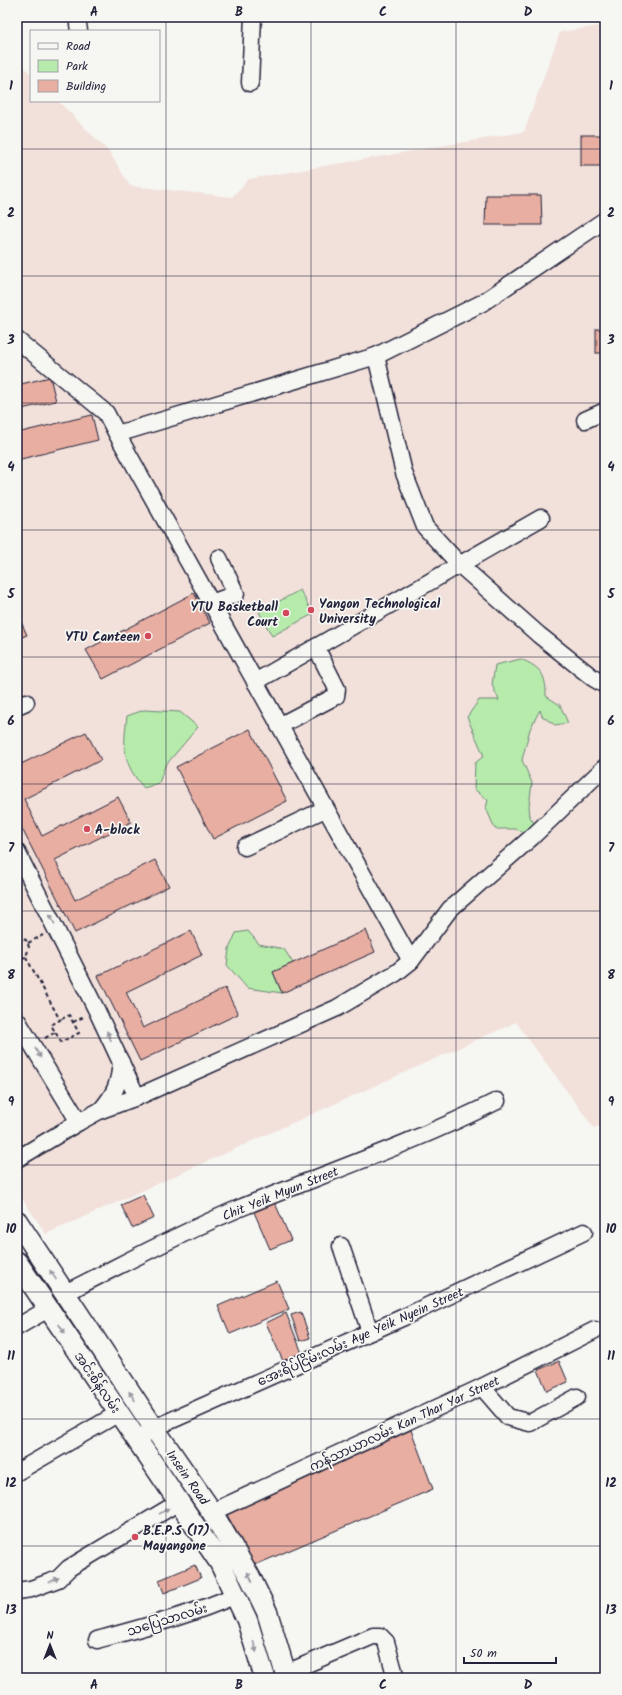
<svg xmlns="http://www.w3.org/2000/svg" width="622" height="1695" viewBox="0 0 622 1695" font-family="Kalam,'Noto Sans Myanmar',sans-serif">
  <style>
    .built { fill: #f2e0da }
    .green { fill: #b6ebac; stroke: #6c8674 }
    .building { fill: #e7aea1; stroke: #22223b }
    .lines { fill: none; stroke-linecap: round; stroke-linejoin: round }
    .minor-casing { stroke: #22223b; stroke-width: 19 }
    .major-casing { stroke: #22223b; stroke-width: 23 }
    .path { stroke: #22223b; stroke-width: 2; stroke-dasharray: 4 3; stroke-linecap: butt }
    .minor { stroke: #f6f6f2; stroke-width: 16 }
    .major { stroke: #f6f6f2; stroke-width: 20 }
    .oneway { fill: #9797a0 }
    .grid { fill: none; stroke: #22223b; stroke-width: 1; stroke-opacity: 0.55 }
    .poi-dot { fill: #d1495b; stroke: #f6f6f2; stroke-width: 1.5 }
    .labels { text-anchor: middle; stroke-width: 3.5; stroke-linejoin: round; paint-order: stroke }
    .poi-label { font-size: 13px; font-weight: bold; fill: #22223b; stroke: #f6f6f2; text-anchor: start }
    .street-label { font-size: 13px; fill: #22223b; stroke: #f6f6f2 }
    .neatline { fill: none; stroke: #22223b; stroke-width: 1.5 }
    .grid-label { font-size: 13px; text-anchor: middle; font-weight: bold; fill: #22223b }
  </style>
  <rect width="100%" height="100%" fill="#f6f6f2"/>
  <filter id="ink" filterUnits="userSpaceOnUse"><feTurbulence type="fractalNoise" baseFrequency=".025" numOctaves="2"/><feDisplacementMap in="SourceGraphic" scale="8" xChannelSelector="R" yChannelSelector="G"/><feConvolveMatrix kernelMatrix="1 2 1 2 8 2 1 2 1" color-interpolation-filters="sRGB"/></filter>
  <g filter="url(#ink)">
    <polygon class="built" points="605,25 605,1124 594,1128 516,1022 46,1234 17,1191 17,60 31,74 31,101 58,101 110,153 130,186 232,197 249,179 524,132 560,32"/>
    <g class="green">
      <polygon points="300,590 313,614 272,636 259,612"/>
      <path d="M521 659C541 668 546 674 546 696L560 705 568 723 555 725 542 716 540 710 530 729 522 760 532 783 529 806 530 817 537 827 530 834 515 829H495L486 808 488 800 474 789 475 763 484 756 467 717 479 700H499L492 685 495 665Z"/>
      <path d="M144 710 180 712 198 727 165 766 159 783 144 788C122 763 123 748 127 716Z"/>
      <polygon points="248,931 259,944 284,949 293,963 273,972 282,993 247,988 227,965 229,949 236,933"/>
    </g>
    <g class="building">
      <rect x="581" y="135" width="24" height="31"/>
      <polygon points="486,195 541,195 542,225 485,225"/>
      <rect x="596" y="329" width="9" height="24"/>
      <polygon points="50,377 56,401 17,410 17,385"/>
      <polygon points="92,415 98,440 17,460 17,433"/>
      <polygon points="194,593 210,623 103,679 86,650"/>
      <polygon points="17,613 27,635 17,639"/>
      <polygon points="250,729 287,801 213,839 176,767"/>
      <polygon points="86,732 101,760 24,799 42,836 118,797 131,822 55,860 75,900 155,860 169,886 75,933 17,819 17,766"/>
      <polygon points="605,805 605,816 600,810"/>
      <polygon points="366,930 375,952 282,993 273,972"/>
      <polygon points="191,931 202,955 126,992 143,1028 225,988 238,1014 140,1061 98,976"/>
      <polygon points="143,1195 154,1218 132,1228 121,1205"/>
      <polygon points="275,1203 291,1240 270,1249 254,1212"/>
      <polygon points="277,1281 289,1309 230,1334 218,1306"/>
      <polygon points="301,1312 310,1338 300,1341 291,1315"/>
      <polygon points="286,1313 302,1353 283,1361 266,1323"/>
      <polygon points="559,1361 568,1382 547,1391 538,1370"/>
      <polygon points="411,1430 433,1489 255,1565 227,1515"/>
      <polygon points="195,1565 201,1578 164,1593 159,1580"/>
    </g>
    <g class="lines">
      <g class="minor-casing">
        <g id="minor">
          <polyline points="77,17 79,31"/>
          <polyline points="250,83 253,17"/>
          <polyline points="17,340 106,413 117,434 411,961"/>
          <polyline points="376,356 404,473 425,527 460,565 539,635 593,678 605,685"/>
          <polyline points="585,420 605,411"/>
          <polyline points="117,434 376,356 482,303 605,220"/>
          <polyline points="211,603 236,594 219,558"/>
          <polyline points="255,682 541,518"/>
          <polyline points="17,706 26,702"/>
          <polyline points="279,726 336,696 337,689 316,647"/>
          <polyline points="245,847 325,809"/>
          <polyline points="17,852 97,1011 137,1097"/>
          <polyline points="17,1020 79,1122"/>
          <path d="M101 1110C115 1094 119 1084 121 1062"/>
          <polyline points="17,1159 79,1122 101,1110 137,1097 337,1008 396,973 411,961 450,909 532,837 605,767"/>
          <polyline points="341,1246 370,1332"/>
          <path d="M65 1293C123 1264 180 1233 240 1208 326 1173 414 1143 497 1101"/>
          <polyline points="17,1327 48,1309"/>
          <polyline points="482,1387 508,1417 530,1423 577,1397"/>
          <polyline points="144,1435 154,1428 404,1317 584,1232"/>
          <polyline points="17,1472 119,1413"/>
          <polyline points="212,1512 482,1387 595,1330"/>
          <polyline points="17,1591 31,1589 58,1579 69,1568 179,1502"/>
          <path d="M97 1640C144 1627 191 1615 236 1595"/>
          <polyline points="286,1673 373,1636 380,1636 386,1642 396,1678"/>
        </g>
      </g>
      <g class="major-casing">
        <g id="major">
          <polyline points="17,1221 154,1428 212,1512 250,1577 267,1612 287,1678"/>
          <polyline points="17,1262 220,1563 247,1620 265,1678"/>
        </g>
      </g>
      <g class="path">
        <polyline points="17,937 26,940 29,947 26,957 17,959"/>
        <polyline points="28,943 43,935"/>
        <polyline points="26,957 60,1020 51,1025 61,1042 79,1033 69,1015 60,1020"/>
        <polyline points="73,1022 84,1017"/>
        <polyline points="45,1038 56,1032"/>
      </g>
      <use href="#minor" class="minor"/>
      <use href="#major" class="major"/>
    </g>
    <defs><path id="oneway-solid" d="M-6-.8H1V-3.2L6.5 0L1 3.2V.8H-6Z"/></defs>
    <g class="oneway">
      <use href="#oneway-solid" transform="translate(52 919) rotate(-118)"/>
      <use href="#oneway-solid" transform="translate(109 1036) rotate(-114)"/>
      <use href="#oneway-solid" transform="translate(38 1053) rotate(59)"/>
      <use href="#oneway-solid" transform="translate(53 1275) rotate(-124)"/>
      <use href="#oneway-solid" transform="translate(62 1329) rotate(56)"/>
      <use href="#oneway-solid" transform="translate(132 1396) rotate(-123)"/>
      <use href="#oneway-solid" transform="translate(164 1511) rotate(-31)"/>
      <use href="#oneway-solid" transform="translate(250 1577) rotate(-118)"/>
      <use href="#oneway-solid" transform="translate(54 1580) rotate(-26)"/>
      <use href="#oneway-solid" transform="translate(255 1647) rotate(73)"/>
    </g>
  </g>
  <path class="grid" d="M166 17V1678M311 17V1678M456 17V1678M17 149H605M17 276H605M17 403H605M17 530H605M17 657H605M17 784H605M17 911H605M17 1038H605M17 1165H605M17 1292H605M17 1419H605M17 1546H605"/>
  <g class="poi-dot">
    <circle cx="311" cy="610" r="4"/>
    <circle cx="286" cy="613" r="4"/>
    <circle cx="148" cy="636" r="4"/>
    <circle cx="87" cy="829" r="4"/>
    <circle cx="135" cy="1537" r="4"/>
  </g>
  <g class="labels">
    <g class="poi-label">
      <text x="319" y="608">Yangon Technological<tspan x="319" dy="15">University</tspan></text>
      <text x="278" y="611" text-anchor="end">YTU Basketball<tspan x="278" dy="15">Court</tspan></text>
      <text x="140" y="641" text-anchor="end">YTU Canteen</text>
      <text x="95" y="834">A-block</text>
      <text x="143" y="1535">B.E.P.S (17)<tspan x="143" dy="15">Mayangone</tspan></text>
    </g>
    <g class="street-label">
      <text transform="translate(280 1193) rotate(-22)" y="5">Chit Yeik Myun Street</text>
      <text transform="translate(360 1336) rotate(-24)" y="5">အေးရိပ်ငြိမ်းလမ်း Aye Yeik Nyein Street</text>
      <text transform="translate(98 1382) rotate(56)" y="5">အင်းစိန်လမ်း</text>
      <text transform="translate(404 1423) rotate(-25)" y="5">ကန်သာယာလမ်း Kan Thar Yar Street</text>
      <text transform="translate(188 1477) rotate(55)" y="5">Insein Road</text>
      <text transform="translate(167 1619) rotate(-17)" y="5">သပြေသာလမ်း</text>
    </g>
  </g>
  <rect width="622" height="1695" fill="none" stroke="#f6f6f2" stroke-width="44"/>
  <rect x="30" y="30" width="130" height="72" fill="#f6f6f2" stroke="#a1a1a9"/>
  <rect x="38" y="43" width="20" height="6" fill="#f6f6f2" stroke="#a1a1a9"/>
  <text x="66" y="50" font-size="12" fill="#22223b">Road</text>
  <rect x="38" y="60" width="20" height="12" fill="#b6ebac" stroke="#a1a1a9"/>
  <text x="66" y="70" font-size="12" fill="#22223b">Park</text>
  <rect x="38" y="80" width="20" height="12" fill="#e7aea1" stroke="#a1a1a9"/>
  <text x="66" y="90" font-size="12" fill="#22223b">Building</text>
  <g transform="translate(50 1645)" stroke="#f6f6f2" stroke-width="3" paint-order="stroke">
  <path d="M0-3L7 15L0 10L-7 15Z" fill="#22223b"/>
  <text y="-6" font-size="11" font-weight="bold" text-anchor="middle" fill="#22223b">N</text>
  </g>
  <path d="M464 1657v6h92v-6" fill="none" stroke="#22223b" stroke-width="2"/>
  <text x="470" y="1657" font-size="12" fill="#22223b" stroke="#f6f6f2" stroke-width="3" paint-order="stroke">50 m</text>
  <rect x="22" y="22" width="578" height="1651" class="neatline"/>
  <g class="grid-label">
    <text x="94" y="16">A</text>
    <text x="239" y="16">B</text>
    <text x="383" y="16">C</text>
    <text x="528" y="16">D</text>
    <text x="11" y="90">1</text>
    <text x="611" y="90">1</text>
    <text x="11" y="217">2</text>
    <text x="611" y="217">2</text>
    <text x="11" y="344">3</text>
    <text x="611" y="344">3</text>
    <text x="11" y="471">4</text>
    <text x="611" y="471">4</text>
    <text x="11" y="598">5</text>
    <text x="611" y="598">5</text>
    <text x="11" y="725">6</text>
    <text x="611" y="725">6</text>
    <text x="11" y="852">7</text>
    <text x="611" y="852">7</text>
    <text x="11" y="979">8</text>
    <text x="611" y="979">8</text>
    <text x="11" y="1106">9</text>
    <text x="611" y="1106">9</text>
    <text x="11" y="1233">10</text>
    <text x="611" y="1233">10</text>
    <text x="11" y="1360">11</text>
    <text x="611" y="1360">11</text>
    <text x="11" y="1487">12</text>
    <text x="611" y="1487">12</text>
    <text x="11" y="1614">13</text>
    <text x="611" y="1614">13</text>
    <text x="94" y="1689">A</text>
    <text x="239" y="1689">B</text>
    <text x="383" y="1689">C</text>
    <text x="528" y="1689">D</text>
  </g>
</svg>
